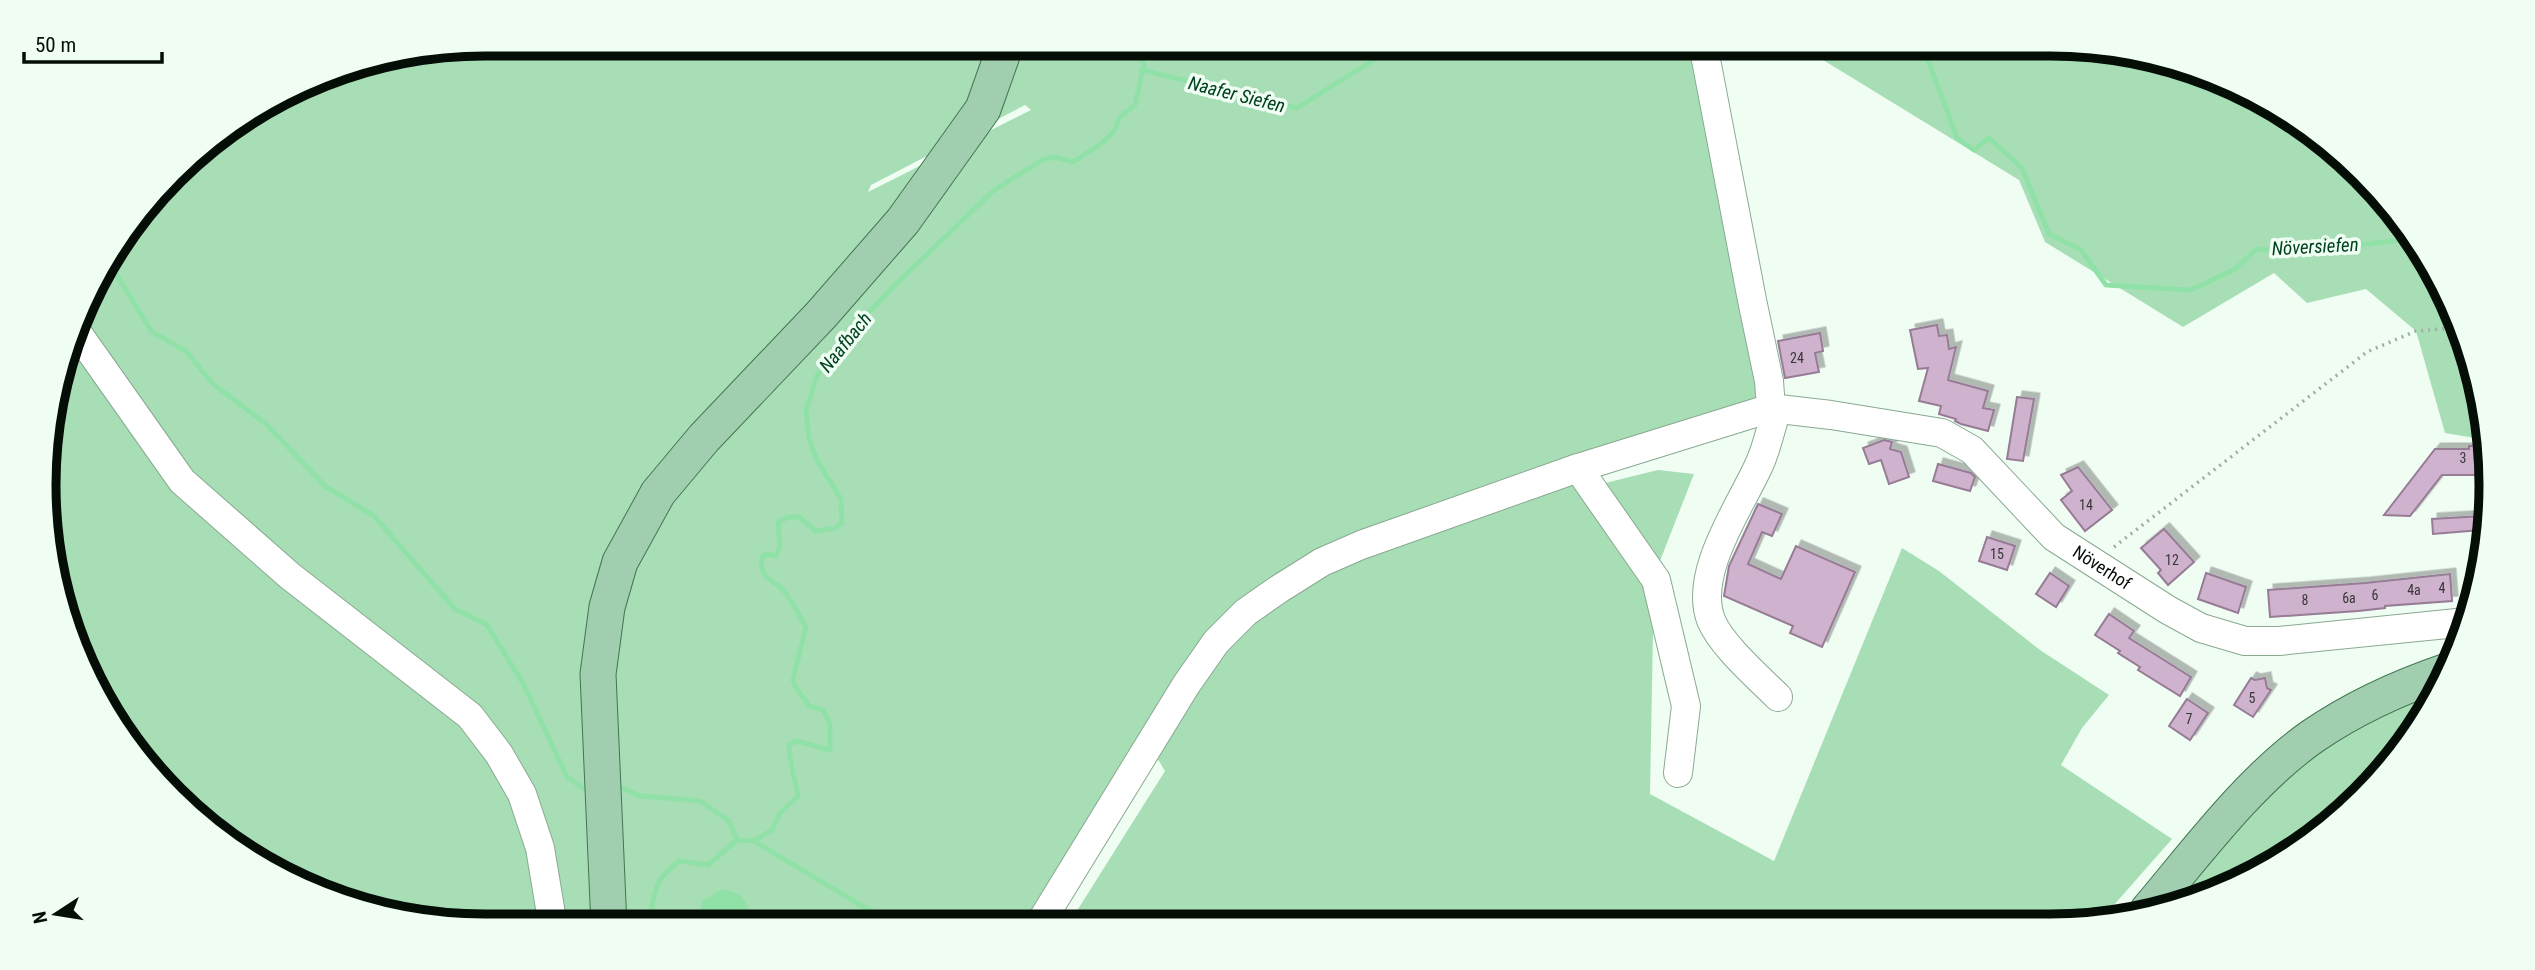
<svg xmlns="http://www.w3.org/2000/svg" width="2535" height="970" viewBox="0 0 2535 970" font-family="'Roboto Condensed',sans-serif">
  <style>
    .green { fill: #a8deb6; fill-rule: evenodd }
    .water { fill: #90e1a7 }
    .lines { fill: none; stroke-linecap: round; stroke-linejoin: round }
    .stream { stroke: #90e1a7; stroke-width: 5 }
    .building { fill: #cfb2cd; stroke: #967b95; stroke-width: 2; filter: url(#shadow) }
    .minor-casing { stroke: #89a991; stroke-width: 30 }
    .major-casing { stroke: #417651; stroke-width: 37 }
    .path { stroke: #a1ada4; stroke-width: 3.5; stroke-dasharray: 2 5; stroke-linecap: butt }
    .minor { stroke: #fff; stroke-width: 28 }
    .major { stroke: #a1ceaf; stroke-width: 35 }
    .labels { text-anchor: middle; stroke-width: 7; stroke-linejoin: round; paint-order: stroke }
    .number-label { font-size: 14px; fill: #373738 }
    .street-label { font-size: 18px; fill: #040e06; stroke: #f0fdf3 }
    .water-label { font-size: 19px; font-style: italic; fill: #00411e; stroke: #f0fdf3 }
    .rim { fill: none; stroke: #040e06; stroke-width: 9 }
  </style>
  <defs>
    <filter id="shadow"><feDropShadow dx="5.5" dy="-5.5" stdDeviation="0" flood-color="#0004"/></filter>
  </defs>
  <rect width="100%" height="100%" fill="#f0fdf3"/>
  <g class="green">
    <path d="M485 44H1697L1757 381 1754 403 1271 587 1033 925 485 926 370 911 217 835 118 730 52 571 48 427 103 265 194 153 343 67ZM1025 105 1031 110 868 192 871 185Z"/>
    <polygon points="1797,44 2050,44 2165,59 2319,135 2432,265 2488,428 2487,440 2445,433 2416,331 2366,289 2307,303 2274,273 2183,327 2045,242 2019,180"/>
    <polygon points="1658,470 1694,474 1656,571 1597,485"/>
    <polygon points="1579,472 1642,573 1653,631 1650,794 1774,861 1902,548 1939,571 2040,650 2109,695 2082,728 2061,765 2172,839 2099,922 1068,925 1165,771 1159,761 1149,754 1218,649 1318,571"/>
    <polygon points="2441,683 2432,706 2341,816 2245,881 2161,906 2191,868 2334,736"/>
  </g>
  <path class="water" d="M721 890C737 890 744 896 749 910L744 926H704L699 913 702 901Z"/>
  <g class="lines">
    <g class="stream">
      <polyline points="1922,44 1957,138 1974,150 1989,138 2022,168 2049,234 2081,250 2106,285 2191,290 2235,269 2257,249 2295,252 2410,239"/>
      <polyline points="1142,70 1297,108 1399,44"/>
      <polyline points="107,259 152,332 186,351 213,384 266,424 326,487 374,516 455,609 487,625 524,685 567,777 583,788 589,788"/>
      <polyline points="622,788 640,796 700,801 729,821 737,840"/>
      <polyline points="754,841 894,925"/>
      <path d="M672 926 651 912C656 883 656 880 679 861L708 865 737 840 754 841 772 830 780 813 798 796C795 779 789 762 789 745L796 741 830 750V724L823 710 809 706 795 686 793 679 806 627C798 615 791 597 781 588 769 577 759 577 762 557L767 554 776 556 780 546 778 522 789 517H799L816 531 835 528 842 523 841 499 817 460 809 439 806 411 817 376 842 341 894 286 993 191 1042 160 1055 157 1073 162 1102 143 1115 130 1119 118 1135 105 1144 64 1126 44"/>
    </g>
  </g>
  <g class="building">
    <polygon points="1937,325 1939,336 1947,335 1949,349 1956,347 1948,380 1988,391 1983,408 1994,410 1988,431 1961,424 1955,421 1956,419 1939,414 1941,406 1919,401 1928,368 1918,369 1910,330"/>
    <polygon points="1820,333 1823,351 1815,353 1819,372 1785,378 1778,341"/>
    <polygon points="2017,397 2034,399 2023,461 2007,459"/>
    <polygon points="1884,440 1892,442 1890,449 1901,452 1909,477 1889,484 1881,460 1869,464 1863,448"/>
    <polygon points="2486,445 2482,475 2442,475 2410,516 2384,515 2435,449 2469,449 2469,446"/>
    <polygon points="1938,464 1971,473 1975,477 1970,491 1933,481"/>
    <polygon points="2078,467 2112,510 2085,531 2061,500 2072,491 2061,475"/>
    <polygon points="1758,504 1782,514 1772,536 1762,532 1748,564 1781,579 1796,546 1855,572 1822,647 1790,633 1793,626 1724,596 1729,566"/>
    <polygon points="2482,516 2481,530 2433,534 2432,519"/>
    <polygon points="2164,529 2194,562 2168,585 2158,573 2161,570 2141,548"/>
    <polygon points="1987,537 2015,546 2007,570 1979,561"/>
    <polygon points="2050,573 2069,586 2056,607 2036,594"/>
    <polygon points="2206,573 2246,587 2238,613 2198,599"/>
    <polygon points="2450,574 2452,601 2385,606 2385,608 2358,611 2270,617 2268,590 2365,583"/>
    <polygon points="2109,614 2134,631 2129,638 2191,677 2180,696 2138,670 2140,667 2118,653 2120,651 2095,635"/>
    <polygon points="2251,678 2255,680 2265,678 2267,688 2271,690 2253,717 2234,705"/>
    <polygon points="2187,699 2208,713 2190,740 2169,726"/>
  </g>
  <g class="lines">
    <g class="minor-casing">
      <g id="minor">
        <polyline points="1703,44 1752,300 1769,381 1771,408"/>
        <polyline points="79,335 182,481 290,576 470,716 499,754 522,794 540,848 553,926"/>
        <path d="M1777 409C1771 427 1767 448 1759 465 1740 507 1693 573 1711 620 1721 645 1758 677 1778 697"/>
        <polyline points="1578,468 1656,580 1686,706 1678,773"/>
        <path id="s1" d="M1039 925 1186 685 1216 642 1246 612 1279 589 1322 562 1361 545 1578 468 1771 408 1831 415 1942 433 1972 450 2054 537 2168 610 2201 628 2245 641H2279L2467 622"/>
      </g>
    </g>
    <g class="major-casing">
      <g id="major">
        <path d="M2148 910C2197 852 2250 780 2313 736 2354 708 2400 687 2447 671"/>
        <polyline points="609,926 598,674 607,607 620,562 658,493 704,438 821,315 903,221 983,109 1006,44"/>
      </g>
    </g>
    <g class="path">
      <polyline points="460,48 570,58 611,56 662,44"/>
      <polyline points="2114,547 2367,352 2416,331 2454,328"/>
    </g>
    <use href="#minor" class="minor"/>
    <use href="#major" class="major"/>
  </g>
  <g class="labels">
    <g class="number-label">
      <text x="1797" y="363">24</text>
      <text x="2463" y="463">3</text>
      <text x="2086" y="510">14</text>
      <text x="1997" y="559">15</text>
      <text x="2172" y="565">12</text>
      <text x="2442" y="593">4</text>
      <text x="2414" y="595">4a</text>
      <text x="2375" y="600">6</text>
      <text x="2349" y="603">6a</text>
      <text x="2305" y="605">8</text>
      <text x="2252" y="703">5</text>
      <text x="2189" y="724">7</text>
    </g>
    <g class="street-label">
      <text dy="6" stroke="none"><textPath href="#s1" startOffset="1326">Növerhof</textPath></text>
    </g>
    <g class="water-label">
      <text transform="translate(1237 94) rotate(14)" y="7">Naafer Siefen</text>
      <text transform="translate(2315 246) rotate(-3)" y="7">Növersiefen</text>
      <text transform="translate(845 342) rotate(-51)" y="7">Naafbach</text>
    </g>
  </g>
  <path d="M0 0H2535V970H0ZM485 56H2050A429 429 0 0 1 2479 485V485A429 429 0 0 1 2050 914H485A429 429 0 0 1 56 485V485A429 429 0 0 1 485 56Z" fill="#f0fdf3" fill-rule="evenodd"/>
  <path class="rim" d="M485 56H2050A429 429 0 0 1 2479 485V485A429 429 0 0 1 2050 914H485A429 429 0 0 1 56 485V485A429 429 0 0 1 485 56Z"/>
  <g transform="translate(56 914) rotate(258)" stroke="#f0fdf3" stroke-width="5" paint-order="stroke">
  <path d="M0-5L12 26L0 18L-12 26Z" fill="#040e06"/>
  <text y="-10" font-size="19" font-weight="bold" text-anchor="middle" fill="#040e06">N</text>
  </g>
  <path d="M24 52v10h138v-10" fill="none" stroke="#040e06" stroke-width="3.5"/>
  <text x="35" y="52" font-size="21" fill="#040e06" stroke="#f0fdf3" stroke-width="5" paint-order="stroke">50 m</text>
</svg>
